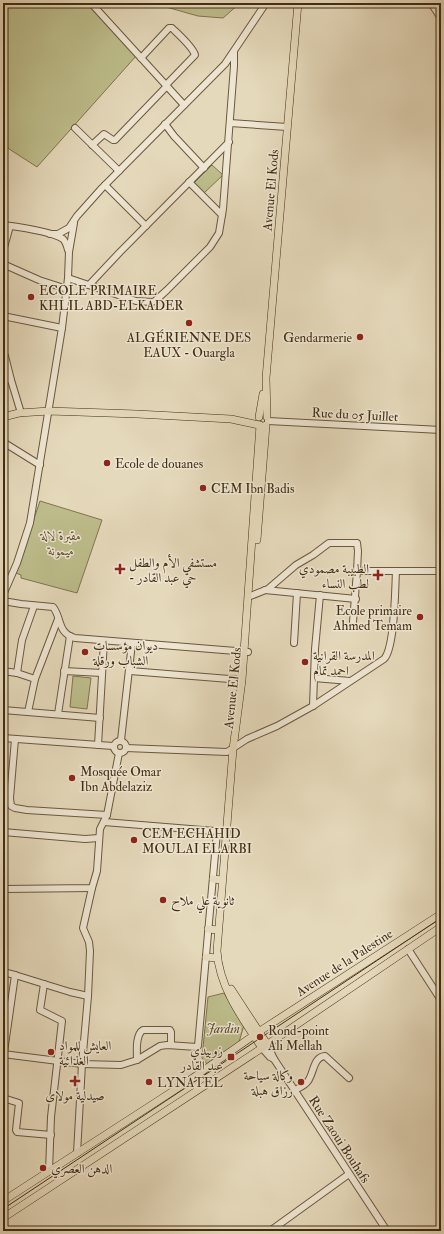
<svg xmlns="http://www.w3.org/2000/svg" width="444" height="1234" viewBox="0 0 444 1234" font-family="'IM FELL Double Pica',Amiri,serif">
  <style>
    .green { fill: #bdbd8b; stroke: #80754e }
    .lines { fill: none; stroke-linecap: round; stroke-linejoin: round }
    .minor-casing { stroke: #6b583c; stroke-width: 8 }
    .major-casing { stroke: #422d12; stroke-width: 8 }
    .minor { stroke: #eee6d3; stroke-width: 6 }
    .major { stroke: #e5d9bb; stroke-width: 7 }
    .tram { stroke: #422d12; stroke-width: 1 }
    .poi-dot { fill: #8f2418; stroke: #eee6d3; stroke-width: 1.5 }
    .labels { text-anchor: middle; stroke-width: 3; stroke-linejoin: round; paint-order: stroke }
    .street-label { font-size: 13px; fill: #422d12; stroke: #eee6d3 }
    .poi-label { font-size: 13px; fill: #422d12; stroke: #eee6d3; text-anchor: start }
    .park-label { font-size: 13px; font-style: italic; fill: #5b4a2a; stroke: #eee6d3 }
  </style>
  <rect width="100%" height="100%" fill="#e5d9bb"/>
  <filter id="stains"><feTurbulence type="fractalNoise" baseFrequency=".005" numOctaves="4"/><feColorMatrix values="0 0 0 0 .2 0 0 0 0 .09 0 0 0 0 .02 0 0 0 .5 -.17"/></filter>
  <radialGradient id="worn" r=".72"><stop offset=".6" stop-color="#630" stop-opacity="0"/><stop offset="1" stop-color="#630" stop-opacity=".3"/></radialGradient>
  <g class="green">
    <polygon points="3,3 88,3 137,55 37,167 3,145"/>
    <polygon points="152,3 240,3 223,18 198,16"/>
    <polygon points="212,165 223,175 203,194 193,184"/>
    <polygon points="40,501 102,520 77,593 21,578 21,575 16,573"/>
    <polygon points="73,676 91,678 87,709 70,707"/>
    <polygon points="224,993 244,1025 239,1042 207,1064 202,1058 208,997"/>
  </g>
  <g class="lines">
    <g class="minor-casing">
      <g id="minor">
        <polyline points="91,3 184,105"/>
        <polyline points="431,3 441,18"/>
        <path d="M141 58 169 28H172C178 34 193 47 195 55L166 85"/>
        <polyline points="230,123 287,127"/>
        <polyline points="165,124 174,136 204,168"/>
        <polyline points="75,128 119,171"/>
        <polyline points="92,145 104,134 113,140 115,140 167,86"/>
        <polyline points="189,182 222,215"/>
        <polyline points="105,185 146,226"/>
        <path d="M3 225C18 227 51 231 63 239 66 242 67 246 68 250"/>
        <polyline points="50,234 58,234 69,228 77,216 102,188 225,64 266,3"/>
        <polyline points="3,251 10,226"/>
        <polyline points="3,264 39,280 67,289"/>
        <polyline points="68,278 136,301 152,302 155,301 167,290 210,247 219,233 223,209 234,66 234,53"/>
        <polyline points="89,285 120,252 229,142"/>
        <polyline points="3,316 62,328 30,523 17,563 3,595"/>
        <polyline points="62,328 68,278 69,252 74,223"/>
        <polyline points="3,353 5,356 11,380"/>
        <polyline points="3,377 11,380 21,413"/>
        <polyline points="268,421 441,430"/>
        <polyline points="3,442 40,465"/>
        <polyline points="265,590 356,599"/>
        <polyline points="248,597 268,589 296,565 313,555 329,543 357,543 358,551 357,571 396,571"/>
        <path d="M3 601 21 604 53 607C62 618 57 633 75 638L248 652"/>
        <polyline points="353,622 357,571"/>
        <polyline points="294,643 297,593"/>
        <polyline points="3,671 17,673 35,679 58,619"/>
        <polyline points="64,671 102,673"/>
        <polyline points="130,671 242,680"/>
        <polyline points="17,673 22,640 34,606"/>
        <polyline points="314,678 350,681"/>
        <polyline points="313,706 315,649 320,595"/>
        <polyline points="3,710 100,718"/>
        <polyline points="28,712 35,679"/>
        <polyline points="58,714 70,636"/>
        <polyline points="3,738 113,746"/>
        <polyline points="15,739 10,798 11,806 15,808 27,810 107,815"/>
        <polyline points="121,740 132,643"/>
        <circle cx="120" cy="747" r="6"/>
        <polyline points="98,745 104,641"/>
        <path d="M126 748 227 752 247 739 277 726 313 706 384 659C395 648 395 589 396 571H441"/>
        <polyline points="104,822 227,832"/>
        <polyline points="3,832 85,839 99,838"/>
        <polyline points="3,889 92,888 97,871 100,829 107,815 119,753"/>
        <polyline points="408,949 441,1000"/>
        <polyline points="3,972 15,975 3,1059"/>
        <polyline points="15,975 70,992 88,996"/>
        <polyline points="44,984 40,1010 62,1021 51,1117 49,1171"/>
        <polyline points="267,1044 274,1059 387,1231"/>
        <polyline points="262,1048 270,1057 274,1059"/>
        <polyline points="3,1054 82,1064 121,1065 137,1060 160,1046 167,1045 197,1047 198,1046 217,832"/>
        <path d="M137 1060C137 1052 135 1035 143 1030H170L171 1032V1045"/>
        <path d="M295 1090C299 1088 306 1085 308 1081 314 1073 313 1057 325 1056L349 1078"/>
        <polyline points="3,1098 19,1103 16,1130 17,1132 51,1135"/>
        <polyline points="77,1153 82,1064 88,996 90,951 89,942 83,928 92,888"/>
        <polyline points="270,1231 349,1174"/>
      </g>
    </g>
    <g class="major-casing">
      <g id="major">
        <polyline points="3,417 19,413 49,411 137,414 231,419 259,425"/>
        <polyline points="259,417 263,394"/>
        <polyline points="267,417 266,378 298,3"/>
        <path d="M260 425 242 680 233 749 217 951C219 987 242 1018 262 1048"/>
        <polyline points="257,540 266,425"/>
        <polyline points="213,879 222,880"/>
        <polyline points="208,929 218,930"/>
        <polyline points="206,957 217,958"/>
        <polyline points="231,989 267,1044"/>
        <polyline points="3,1201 184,1084 260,1031 441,914"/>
        <polyline points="3,1218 262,1048 441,927"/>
      </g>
    </g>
    <use href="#minor" class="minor"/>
    <use href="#major" class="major"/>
    <polyline class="tram" points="3,1209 441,918"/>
  </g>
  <g class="poi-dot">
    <circle cx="31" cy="297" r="4"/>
    <circle cx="189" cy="323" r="4"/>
    <circle cx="360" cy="337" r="4"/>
    <circle cx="107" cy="463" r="4"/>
    <circle cx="203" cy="488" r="4"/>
    <path d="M118 563h4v4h4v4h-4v4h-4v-4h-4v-4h4z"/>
    <path d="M376 569h4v4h4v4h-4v4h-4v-4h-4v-4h4z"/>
    <circle cx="420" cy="617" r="4"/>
    <circle cx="85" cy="652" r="4"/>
    <circle cx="305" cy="662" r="4"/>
    <circle cx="72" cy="778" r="4"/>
    <circle cx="134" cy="840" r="4"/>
    <circle cx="163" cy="900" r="4"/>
    <circle cx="260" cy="1037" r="4"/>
    <circle cx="51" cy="1052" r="4"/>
    <rect x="227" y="1053" width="8" height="8" rx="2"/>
    <path d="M73 1075h4v4h4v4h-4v4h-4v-4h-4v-4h4z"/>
    <circle cx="149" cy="1082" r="4"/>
    <circle cx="301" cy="1082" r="4"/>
    <circle cx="43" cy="1168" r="4"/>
  </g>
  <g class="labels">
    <g class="street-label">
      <text transform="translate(270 190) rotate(-85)" y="5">Avenue El Kods</text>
      <text transform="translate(355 414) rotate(3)" y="5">Rue du 05 Juillet</text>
      <text transform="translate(232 688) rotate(-84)" y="5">Avenue El Kods</text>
      <text transform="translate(344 962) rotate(-33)" y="5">Avenue de la Palestine</text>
      <text transform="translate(340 1139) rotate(57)" y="5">Rue Zaoui Bouhafs</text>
    </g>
    <g class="poi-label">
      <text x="39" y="295">ECOLE PRIMAIRE<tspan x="39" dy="15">KHLIL ABD-ELKADER</tspan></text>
      <text x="189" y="342" text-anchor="middle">ALGÉRIENNE DES<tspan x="189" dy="15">EAUX - Ouargla</tspan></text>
      <text x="352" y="342" text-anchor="end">Gendarmerie</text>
      <text x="115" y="468">Ecole de douanes</text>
      <text x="211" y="493">CEM Ibn Badis</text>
      <text x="129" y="567">مستشفي الأم والطفل<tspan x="129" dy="15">- حي عبد القادر</tspan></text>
      <text x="369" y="573" text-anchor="end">الطبيبة مصمودي<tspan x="369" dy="15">لطب النساء</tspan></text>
      <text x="412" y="615" text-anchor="end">Ecole primaire<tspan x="412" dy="15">Ahmed Temam</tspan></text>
      <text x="93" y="650">ديوان مؤسسات<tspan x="93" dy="15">الشباب ورقلة</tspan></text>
      <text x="313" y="660">المدرسة القرانية<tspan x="313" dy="15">احمد تمام</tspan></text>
      <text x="80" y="776">Mosquée Omar<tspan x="80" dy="15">Ibn Abdelaziz</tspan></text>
      <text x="142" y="838">CEM ECHAHID<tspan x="142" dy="15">MOULAI ELARBI</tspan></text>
      <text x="171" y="905">ثانوية علي ملاح</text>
      <text x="268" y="1035">Rond-point<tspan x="268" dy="15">Ali Mellah</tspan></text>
      <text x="59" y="1050">العايش للمواد<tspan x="59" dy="15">الغذائية</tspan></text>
      <text x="223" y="1055" text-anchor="end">زوبيدي<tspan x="223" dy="15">عبد القادر</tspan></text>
      <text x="293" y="1080" text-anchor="end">وكالة سياحة<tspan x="293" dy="15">رزاق هبلة</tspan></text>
      <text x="157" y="1087">LYNATEL</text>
      <text x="75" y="1100" text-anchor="middle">صيدلية مولاى</text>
      <text x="51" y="1173">الدهن العصري</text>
    </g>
    <g class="park-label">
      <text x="61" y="540">مقبرة لالة<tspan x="61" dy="15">ميمونة</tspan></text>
      <text x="223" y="1033">Jardin</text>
    </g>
  </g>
  <rect width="444" height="1234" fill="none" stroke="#e5d9bb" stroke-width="16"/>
  <rect x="4" y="4" width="436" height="1226" fill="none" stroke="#422d12" stroke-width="2"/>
  <rect x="8" y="8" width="428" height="1218" fill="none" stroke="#422d12"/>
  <rect width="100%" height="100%" filter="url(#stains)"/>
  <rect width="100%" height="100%" fill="url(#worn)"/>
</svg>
